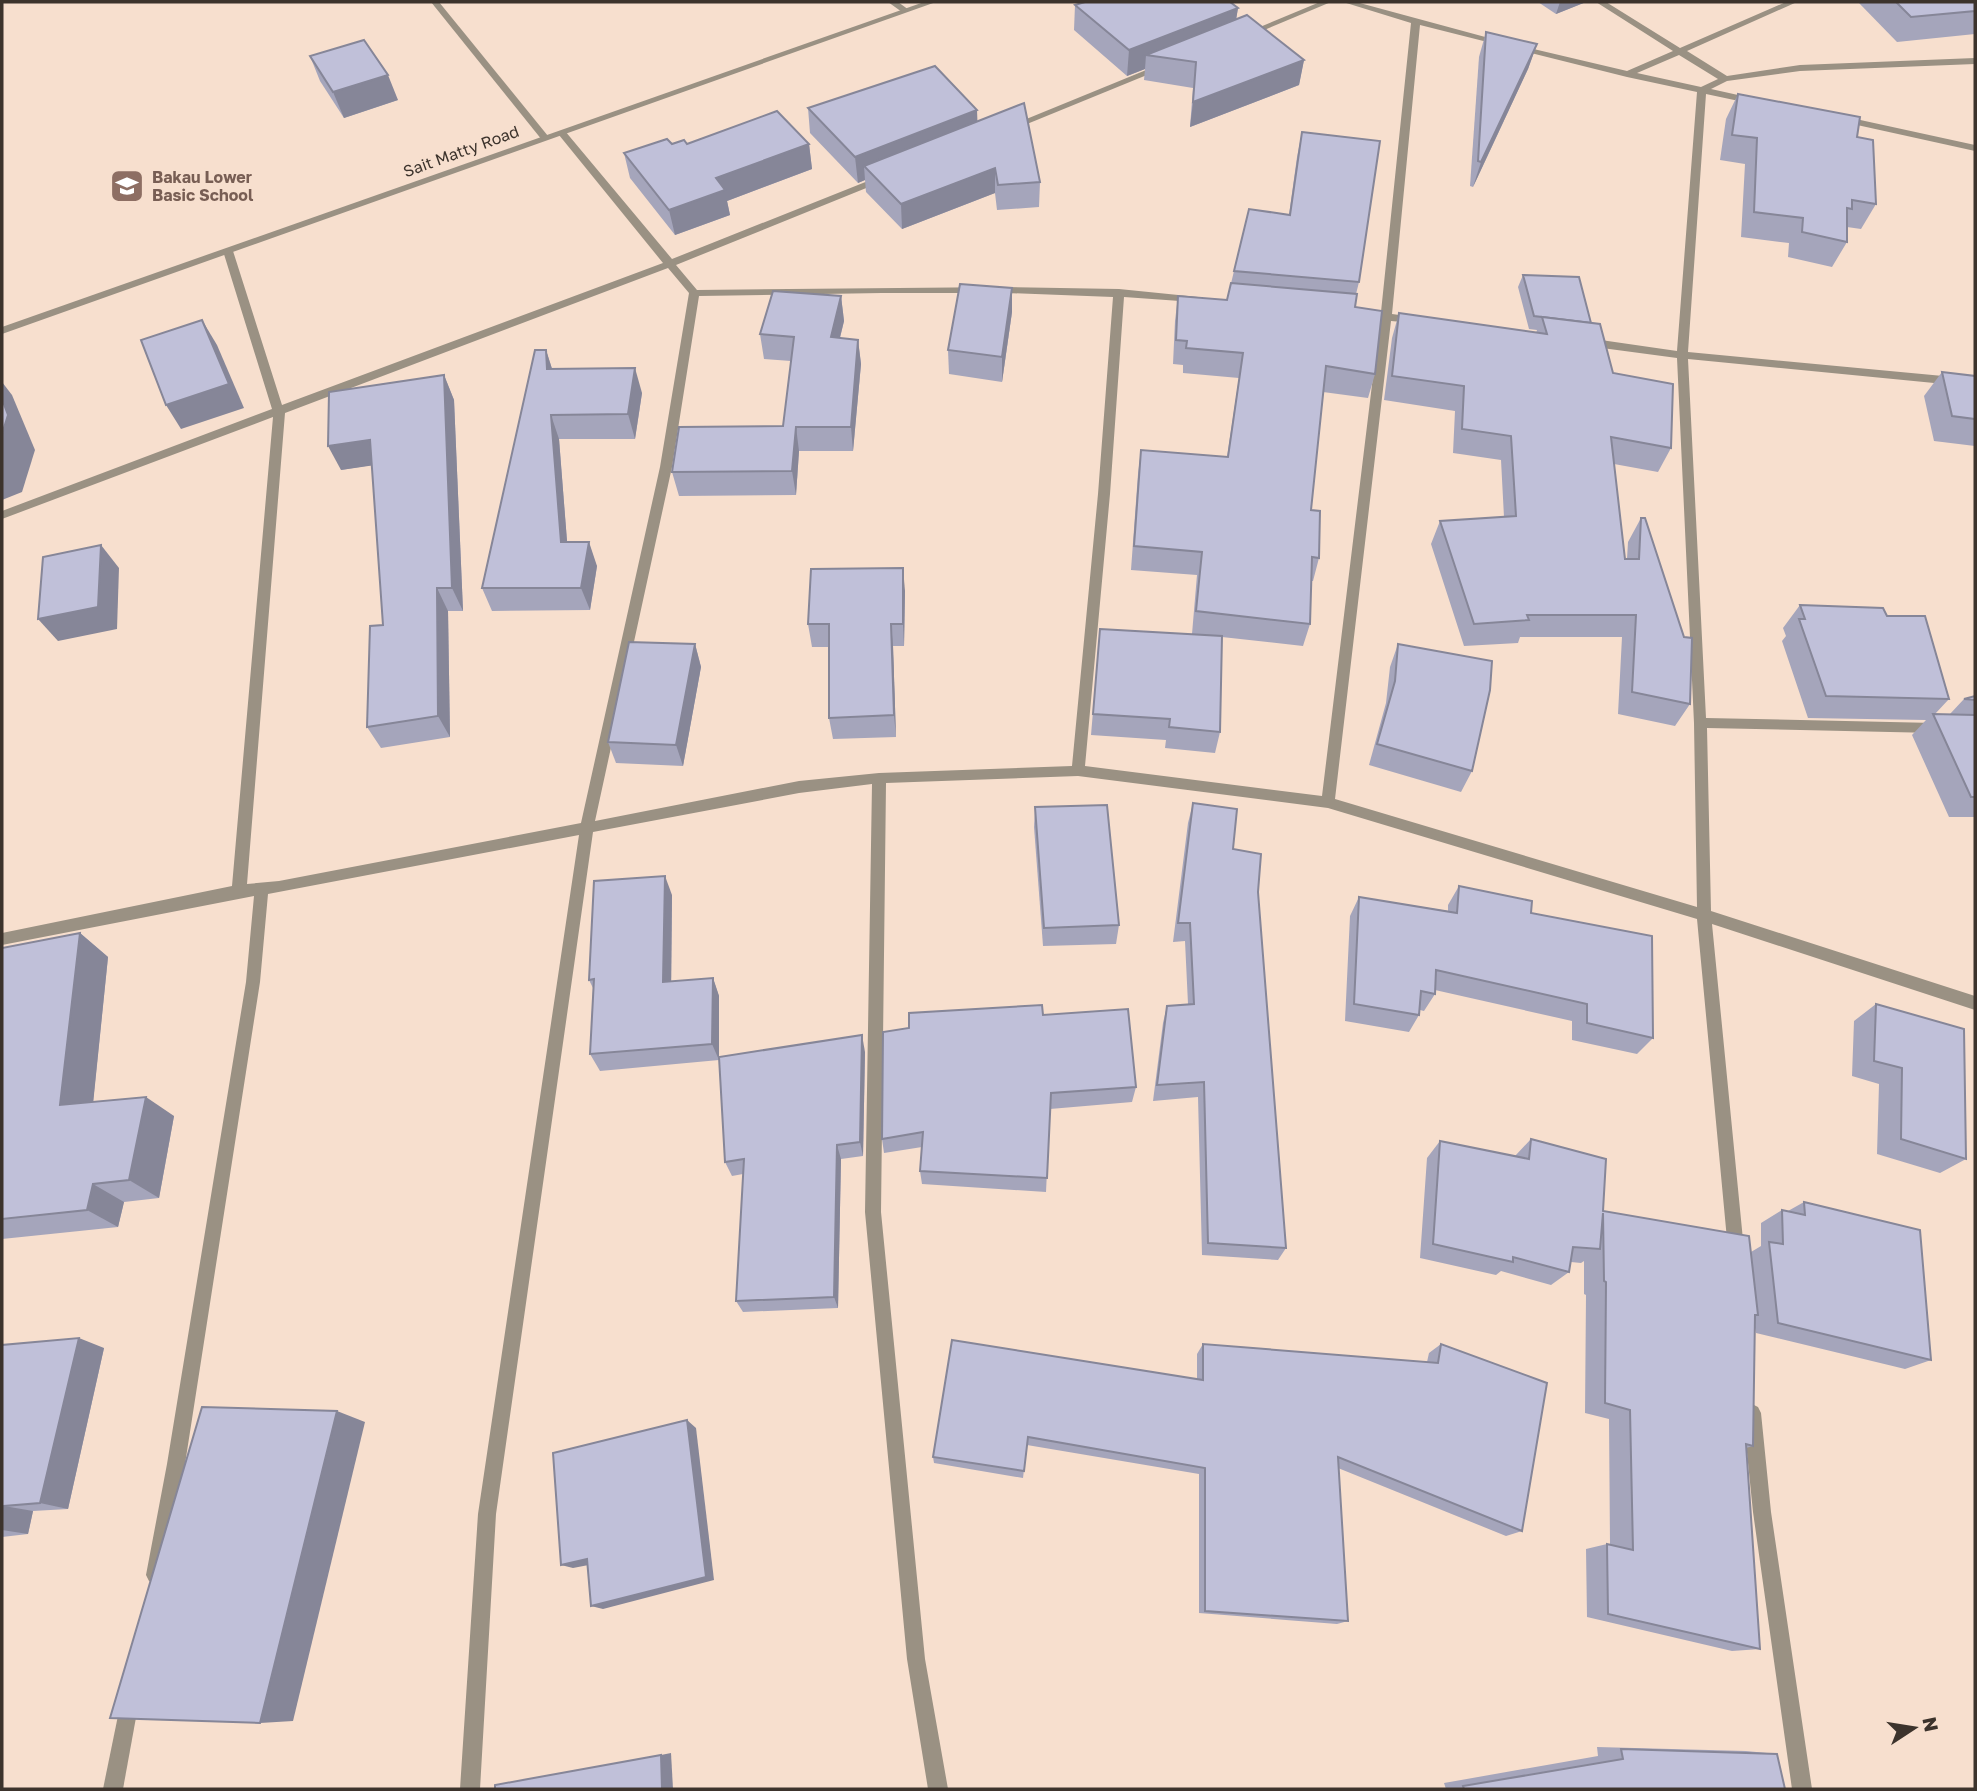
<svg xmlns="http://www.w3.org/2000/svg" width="1977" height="1791" viewBox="0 0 1977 1791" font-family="'Golos Text',sans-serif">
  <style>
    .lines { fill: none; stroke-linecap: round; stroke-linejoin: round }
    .minor { fill: #9a9183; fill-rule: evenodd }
    .tertiary { fill: #9a9183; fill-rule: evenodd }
    .wall { fill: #a5a5bb }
    .shaded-wall { fill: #868698 }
    .building { fill: #c0c0d9; stroke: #868698; stroke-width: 2 }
    .labels { text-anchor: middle; stroke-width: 5; stroke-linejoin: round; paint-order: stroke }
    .far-street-label { font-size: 16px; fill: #3c332c; stroke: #f7dfce }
    .far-education-label { font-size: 16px; font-weight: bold; fill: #785e54; stroke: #f7dfce; text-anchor: start }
  </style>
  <rect width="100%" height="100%" fill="#f7dfce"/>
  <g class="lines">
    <g class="minor">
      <polygon points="431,2 439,2 548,136 548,140 542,140"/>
      <polygon points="888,2 898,2 909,10 902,12"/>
      <polygon points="1320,2 1331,2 1250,36 1243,34"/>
      <path d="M1343 2H1356L1500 41 1627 71 1673 51 1596 2H1606L1680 48 1786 2H1797L1687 51 1727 76 1800 65 1975 58V64L1800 71 1727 81 1711 89 1756 99 1758 101 1753 104 1706 94 1688 352 1975 379V387L1688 359 1706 718 1935 723 1942 728 1935 733 1707 728 1711 911 1975 996V1010L1712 924 1744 1250 1742 1256 1736 1258 1730 1256 1728 1250 1697 919 1328 808 1078 776 886 783 881 1212 925 1659 948 1789H928L907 1659 865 1212 872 784 799 793 593 832 496 1514 480 1789H460L478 1514 579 835 268 894 260 982 185 1464 164 1575 161 1581 155 1584 149 1581 146 1575 167 1464 246 982 254 896 2 945V933L232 886 273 417 2 519V511L272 409 223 251 224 249H232L233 251 282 405 663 263 559 135V131H565L672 259 883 175 888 178 886 180 676 265 697 290 1007 287 1119 289 1198 297 1199 299 1194 302 1124 297 1110 494 1085 766 1322 796 1380 319 1365 317 1360 314 1365 311 1381 312 1411 23ZM1420 25 1627 77 1697 92 1677 351 1587 338 1582 342 1587 346 1677 358 1694 723 1697 907 1335 799 1391 321 1414 323 1419 320 1414 317 1392 314ZM1679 55 1718 79 1701 87 1637 73ZM668 268 689 293 660 467 581 823 279 881 247 884 285 413ZM882 293H1007L1113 297 1098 494 1072 766 879 773 799 781 595 821 672 467 699 296Z"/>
      <polygon points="1156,66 1164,68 1015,129 1007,127"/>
      <polygon points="1842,116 1975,145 1975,151 1839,121 1837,119"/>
      <polygon points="1752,1404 1758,1407 1761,1413 1771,1512 1812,1789 1792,1789 1753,1512 1743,1413 1746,1407"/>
      <polygon points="130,1692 137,1694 139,1701 123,1789 103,1789 121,1701 123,1694"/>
    </g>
    <polygon class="tertiary" points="924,2 936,2 2,334 2,327"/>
  </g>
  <g class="wall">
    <polygon points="1538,2 1586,2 1556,14"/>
    <polygon points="1858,2 1975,2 1975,34 1897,42"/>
    <polygon points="1075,5 1238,8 1236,19 1304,60 1299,85 1190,127 1193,88 1144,80 1145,69 1127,76 1074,30"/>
    <polygon points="1486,32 1537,44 1528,69 1473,187 1470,186 1479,57"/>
    <polygon points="310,56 398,100 344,118 320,81"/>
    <polygon points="1738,94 1857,137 1876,204 1861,229 1847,227 1847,242 1832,267 1788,257 1789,243 1741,237 1745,164 1720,160 1726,119"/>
    <polygon points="808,108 977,110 977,121 1040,182 1039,207 997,210 995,193 902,229 866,192 865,180 858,183 810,133"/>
    <polygon points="1302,132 1359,282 1356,294 1355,307 1375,374 1368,398 1323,392 1311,510 1319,558 1313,581 1311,581 1310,624 1303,646 1222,637 1220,732 1215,753 1165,748 1166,740 1091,735 1100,629 1211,636 1192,634 1197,575 1131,570 1138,474 1141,450 1227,457 1239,378 1183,373 1183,365 1173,364 1175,321 1178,296 1227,300 1234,271 1289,215 1297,157"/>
    <polygon points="672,144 809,144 812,169 727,201 730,215 675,235 630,178 624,153"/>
    <polygon points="1523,275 1591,323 1613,373 1671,448 1658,472 1614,464 1625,559 1627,559 1628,542 1641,518 1690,704 1675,726 1618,714 1622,637 1520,637 1518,643 1464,646 1431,544 1440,521 1504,517 1501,460 1453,453 1455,411 1384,400 1392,338 1399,313 1536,333 1537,330 1529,329 1518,287"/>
    <polygon points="841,296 844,321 840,338 858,340 861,364 853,451 799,451 796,495 679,496 672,472 783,426 791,361 764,359 760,334"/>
    <polygon points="1012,312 1002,382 949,374 948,350"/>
    <polygon points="546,350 552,369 642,393 635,439 559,439 567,542 597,566 590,610 492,611 482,588"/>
    <polygon points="1942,372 1975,376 1975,446 1934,441 1924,396"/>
    <polygon points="444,375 454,400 463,611 448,611 450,737 381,748 367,727 383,625 372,465 341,470"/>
    <polygon points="905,591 904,646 893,646 896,737 833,739 829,718 829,647 812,647 808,624"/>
    <polygon points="1800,605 1887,616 1949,699 1935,714 1950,714 1964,699 1975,696 1975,819 1974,817 1949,817 1912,735 1926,720 1808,718 1782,641 1786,636 1783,628"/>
    <polygon points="695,644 701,667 683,766 616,763 608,742"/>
    <polygon points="1398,644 1472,771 1461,792 1369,765 1386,703 1390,667"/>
    <polygon points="1193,803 1233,849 1258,892 1286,1248 1278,1260 1202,1255 1198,1097 1153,1101 1163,1023 1167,1006 1188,1004 1185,941 1173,942 1188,823"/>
    <polygon points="1035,807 1119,925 1116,944 1043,946 1034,827"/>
    <polygon points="1459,886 1531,913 1653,1038 1637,1054 1572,1040 1572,1021 1435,990 1435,994 1424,1011 1420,1010 1419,1015 1409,1032 1345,1021 1350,916 1359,897 1448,911 1448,905"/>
    <polygon points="672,895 671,982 713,978 719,996 719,1057 865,1052 863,1156 841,1159 838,1308 743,1312 736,1301 743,1174 732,1176 725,1162 719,1060 600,1071 590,1054 593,988 589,980"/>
    <polygon points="80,933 108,957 93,1102 174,1116 159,1198 124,1202 118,1227 2,1239 2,948"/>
    <polygon points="1876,1004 1966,1159 1940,1173 1877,1154 1879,1084 1852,1076 1854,1021"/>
    <polygon points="1043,1015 1136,1087 1132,1102 1050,1109 1046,1192 922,1184 920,1171 922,1147 884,1153 882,1139 909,1028"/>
    <polygon points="1531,1139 1603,1211 1751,1252 1761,1246 1761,1223 1782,1210 1788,1211 1804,1202 1931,1360 1905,1369 1756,1333 1755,1328 1753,1446 1746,1448 1760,1649 1732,1651 1587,1617 1586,1549 1607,1544 1610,1544 1609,1419 1585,1413 1586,1295 1584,1294 1584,1261 1581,1263 1571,1262 1569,1272 1551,1285 1501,1271 1496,1275 1420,1258 1427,1158 1440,1141 1515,1156"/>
    <polygon points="1203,1344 1427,1362 1429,1353 1441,1344 1522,1531 1506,1536 1338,1468 1348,1621 1337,1624 1199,1613 1199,1474 1027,1445 1023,1478 934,1463 933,1457 1197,1379 1197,1354"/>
    <polygon points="2,1345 104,1348 68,1509 33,1511 28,1534 2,1537"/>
    <polygon points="1597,1747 1746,1751 1777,1754 1785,1789 1446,1789 1444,1783 1598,1756"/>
  </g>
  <g class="shaded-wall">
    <polygon points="1560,2 1586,2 1556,14"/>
    <polygon points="1238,8 1234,33 1146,55 1145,69 1127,76 1129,50"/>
    <polygon points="1537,44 1528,69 1473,187 1481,162"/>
    <polygon points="1304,60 1299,85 1190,127 1193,102"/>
    <polygon points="388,75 398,100 344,118 333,92"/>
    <polygon points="977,110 978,135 864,166 865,180 858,183 855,157"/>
    <polygon points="809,144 812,169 727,201 730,215 675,235 669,210 716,178"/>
    <polygon points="995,168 995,193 902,229 901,204"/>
    <polygon points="1012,288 1012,312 1002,382 1002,357"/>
    <polygon points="841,296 844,321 834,361 831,337"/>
    <polygon points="202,320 217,345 244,408 181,429 166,405"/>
    <polygon points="858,340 861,364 853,451 851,427"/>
    <polygon points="546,350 554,375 547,369"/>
    <polygon points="635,368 642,393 635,439 628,414"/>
    <polygon points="444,375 454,400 463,611 452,588"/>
    <polygon points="2,382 12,395 35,450 22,492 2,500"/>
    <polygon points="551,415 559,439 569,566 561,542"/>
    <polygon points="796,427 799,451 796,495 792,471"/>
    <polygon points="370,440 382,464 341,470 328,446"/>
    <polygon points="589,542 597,566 590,610 581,588"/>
    <polygon points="101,545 119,568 117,629 58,641 38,619"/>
    <polygon points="903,568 905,591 904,646 903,624"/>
    <polygon points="437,588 448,611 450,737 438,716"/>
    <polygon points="891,624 893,646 896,737 894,715"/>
    <polygon points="695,644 701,667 683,766 676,745"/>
    <polygon points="665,876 672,895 671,1000 663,982"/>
    <polygon points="80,933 108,957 91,1124 60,1105"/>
    <polygon points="713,978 719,996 719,1060 712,1044"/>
    <polygon points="862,1035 865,1052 863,1156 860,1142"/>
    <polygon points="146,1097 174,1116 159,1198 129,1180"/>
    <polygon points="837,1145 841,1159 838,1308 834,1297"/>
    <polygon points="93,1184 124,1202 118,1227 87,1210"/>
    <polygon points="79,1338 104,1348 68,1509 40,1503"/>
    <polygon points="337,1411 365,1422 293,1721 260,1723"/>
    <polygon points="687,1420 696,1428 714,1580 603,1609 591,1606"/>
    <polygon points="4,1506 33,1511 28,1534 2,1530 2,1516"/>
    <polygon points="587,1559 599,1563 573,1568 561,1565"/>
    <polygon points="671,1753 673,1789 662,1789 661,1755"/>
  </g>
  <g class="building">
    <polygon points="1085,2 1230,2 1238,8 1129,50 1075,5"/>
    <polygon points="1896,2 1975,2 1975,11 1911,17"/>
    <polygon points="1247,15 1304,60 1193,102 1196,62 1146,55"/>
    <polygon points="1486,32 1537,44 1481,162 1478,161"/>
    <polygon points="364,40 388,75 333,92 310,56"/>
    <polygon points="935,66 977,110 855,157 808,108"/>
    <polygon points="1738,94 1860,117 1857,137 1873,140 1876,204 1852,200 1852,209 1847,208 1847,242 1802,232 1803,218 1754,212 1757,138 1732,135"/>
    <polygon points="1024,103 1040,182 998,185 995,168 901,204 864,166"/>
    <polygon points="777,111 809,144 716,178 725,190 669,210 624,153 667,139 672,144 684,140 687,144"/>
    <polygon points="1302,132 1380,141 1359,282 1234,271 1249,209 1290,215"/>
    <polygon points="1523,275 1579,277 1591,323 1534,316"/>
    <polygon points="1231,283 1357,294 1355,307 1382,311 1375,374 1326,366 1311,510 1320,511 1319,558 1312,557 1310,624 1196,611 1202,552 1134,546 1141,450 1228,457 1243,353 1186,348 1187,341 1176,340 1178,296 1227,300"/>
    <polygon points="960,284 1012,288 1002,357 948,350"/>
    <polygon points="773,291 841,296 831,337 858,340 851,427 796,427 792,471 672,472 679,427 783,426 794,337 760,334"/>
    <polygon points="1399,313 1547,334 1542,317 1600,324 1613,373 1673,384 1671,448 1611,437 1625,559 1639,559 1641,518 1645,518 1684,637 1692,638 1690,704 1632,692 1636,615 1527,615 1529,620 1474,624 1440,521 1516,516 1511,436 1462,429 1464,386 1392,376"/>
    <polygon points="202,320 229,384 166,405 141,340"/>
    <polygon points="535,350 546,350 547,369 635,368 628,414 551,415 561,542 589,542 581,588 482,588"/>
    <polygon points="1942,372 1975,376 1975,419 1952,416"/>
    <polygon points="444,375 452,588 437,588 438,716 367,727 370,626 383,625 370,440 328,446 329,392"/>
    <polygon points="2,399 8,415 2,434"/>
    <polygon points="101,545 98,607 38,619 43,557"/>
    <polygon points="903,568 903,624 891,624 894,715 829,718 829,624 808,624 811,569"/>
    <polygon points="1800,605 1883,608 1887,616 1925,616 1949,699 1826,696 1799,619 1805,619"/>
    <polygon points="1100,629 1222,636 1220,732 1169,727 1170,719 1093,714"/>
    <polygon points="629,642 695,644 676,745 608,742"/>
    <polygon points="1398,644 1492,661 1490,690 1472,771 1377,744 1395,681"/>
    <polygon points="1975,696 1975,700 1964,699"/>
    <polygon points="1933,714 1975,715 1975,797 1971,797"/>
    <polygon points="1193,803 1237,809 1233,849 1261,854 1258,892 1286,1248 1208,1243 1204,1082 1157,1085 1167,1006 1194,1004 1190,923 1178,923"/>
    <polygon points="1107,805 1119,925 1044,928 1035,807"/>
    <polygon points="665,876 663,982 713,978 712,1044 590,1054 594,979 589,980 594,881"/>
    <polygon points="1459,886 1532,901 1531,913 1652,936 1653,1038 1587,1023 1587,1004 1436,970 1435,994 1421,991 1419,1015 1354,1004 1359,897 1457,913"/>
    <polygon points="80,933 60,1105 146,1097 129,1180 93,1184 87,1210 2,1219 2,948"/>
    <polygon points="1876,1004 1964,1029 1966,1159 1901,1139 1902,1068 1874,1061"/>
    <polygon points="1042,1005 1043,1015 1128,1009 1136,1087 1051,1093 1047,1178 920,1171 923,1132 882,1139 883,1032 909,1028 909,1013"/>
    <polygon points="862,1035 860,1142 837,1145 834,1297 736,1301 744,1159 725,1162 719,1057"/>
    <polygon points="1531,1139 1606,1159 1603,1211 1749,1236 1758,1315 1755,1315 1753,1446 1746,1444 1760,1649 1608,1614 1607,1544 1633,1550 1630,1410 1605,1403 1606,1282 1604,1281 1603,1213 1600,1249 1573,1247 1569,1272 1513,1257 1513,1262 1433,1244 1440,1141 1529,1159"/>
    <polygon points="1804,1202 1920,1230 1931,1360 1778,1323 1769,1242 1783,1244 1782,1210 1805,1215"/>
    <polygon points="79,1338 40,1503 4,1506 2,1516 2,1345"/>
    <polygon points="952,1340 1203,1380 1203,1344 1438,1363 1441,1344 1547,1383 1522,1531 1338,1457 1348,1621 1205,1611 1205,1468 1028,1437 1024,1471 933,1457"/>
    <polygon points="202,1407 337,1411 260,1723 110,1718"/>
    <polygon points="687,1420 706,1577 591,1606 587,1559 561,1565 553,1453"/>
    <polygon points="1621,1749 1777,1754 1785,1789 1464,1789 1463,1786 1623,1759"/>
    <polygon points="661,1755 662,1789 495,1789 495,1785"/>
  </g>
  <defs>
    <g id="school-square" transform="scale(1.75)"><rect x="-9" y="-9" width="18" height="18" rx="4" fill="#8d6e63" stroke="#f7dfce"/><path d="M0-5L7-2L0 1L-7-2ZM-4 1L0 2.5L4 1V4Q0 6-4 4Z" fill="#fff"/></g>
  </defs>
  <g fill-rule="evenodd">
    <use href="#school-square" x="127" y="186"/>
  </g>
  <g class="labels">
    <g class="far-street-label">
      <text transform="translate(461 151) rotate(-20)" y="6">Sait Matty Road</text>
    </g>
    <g class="far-education-label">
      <text x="152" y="183">Bakau Lower<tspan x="152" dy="18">Basic School</tspan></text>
    </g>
  </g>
  <rect width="1977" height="1791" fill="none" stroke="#3c332c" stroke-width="7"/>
  <g transform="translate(1914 1728) rotate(78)" stroke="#f7dfce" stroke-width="5" paint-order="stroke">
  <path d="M0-5L12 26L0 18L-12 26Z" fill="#3c332c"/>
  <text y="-10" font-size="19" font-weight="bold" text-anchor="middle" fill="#3c332c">N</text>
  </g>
</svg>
